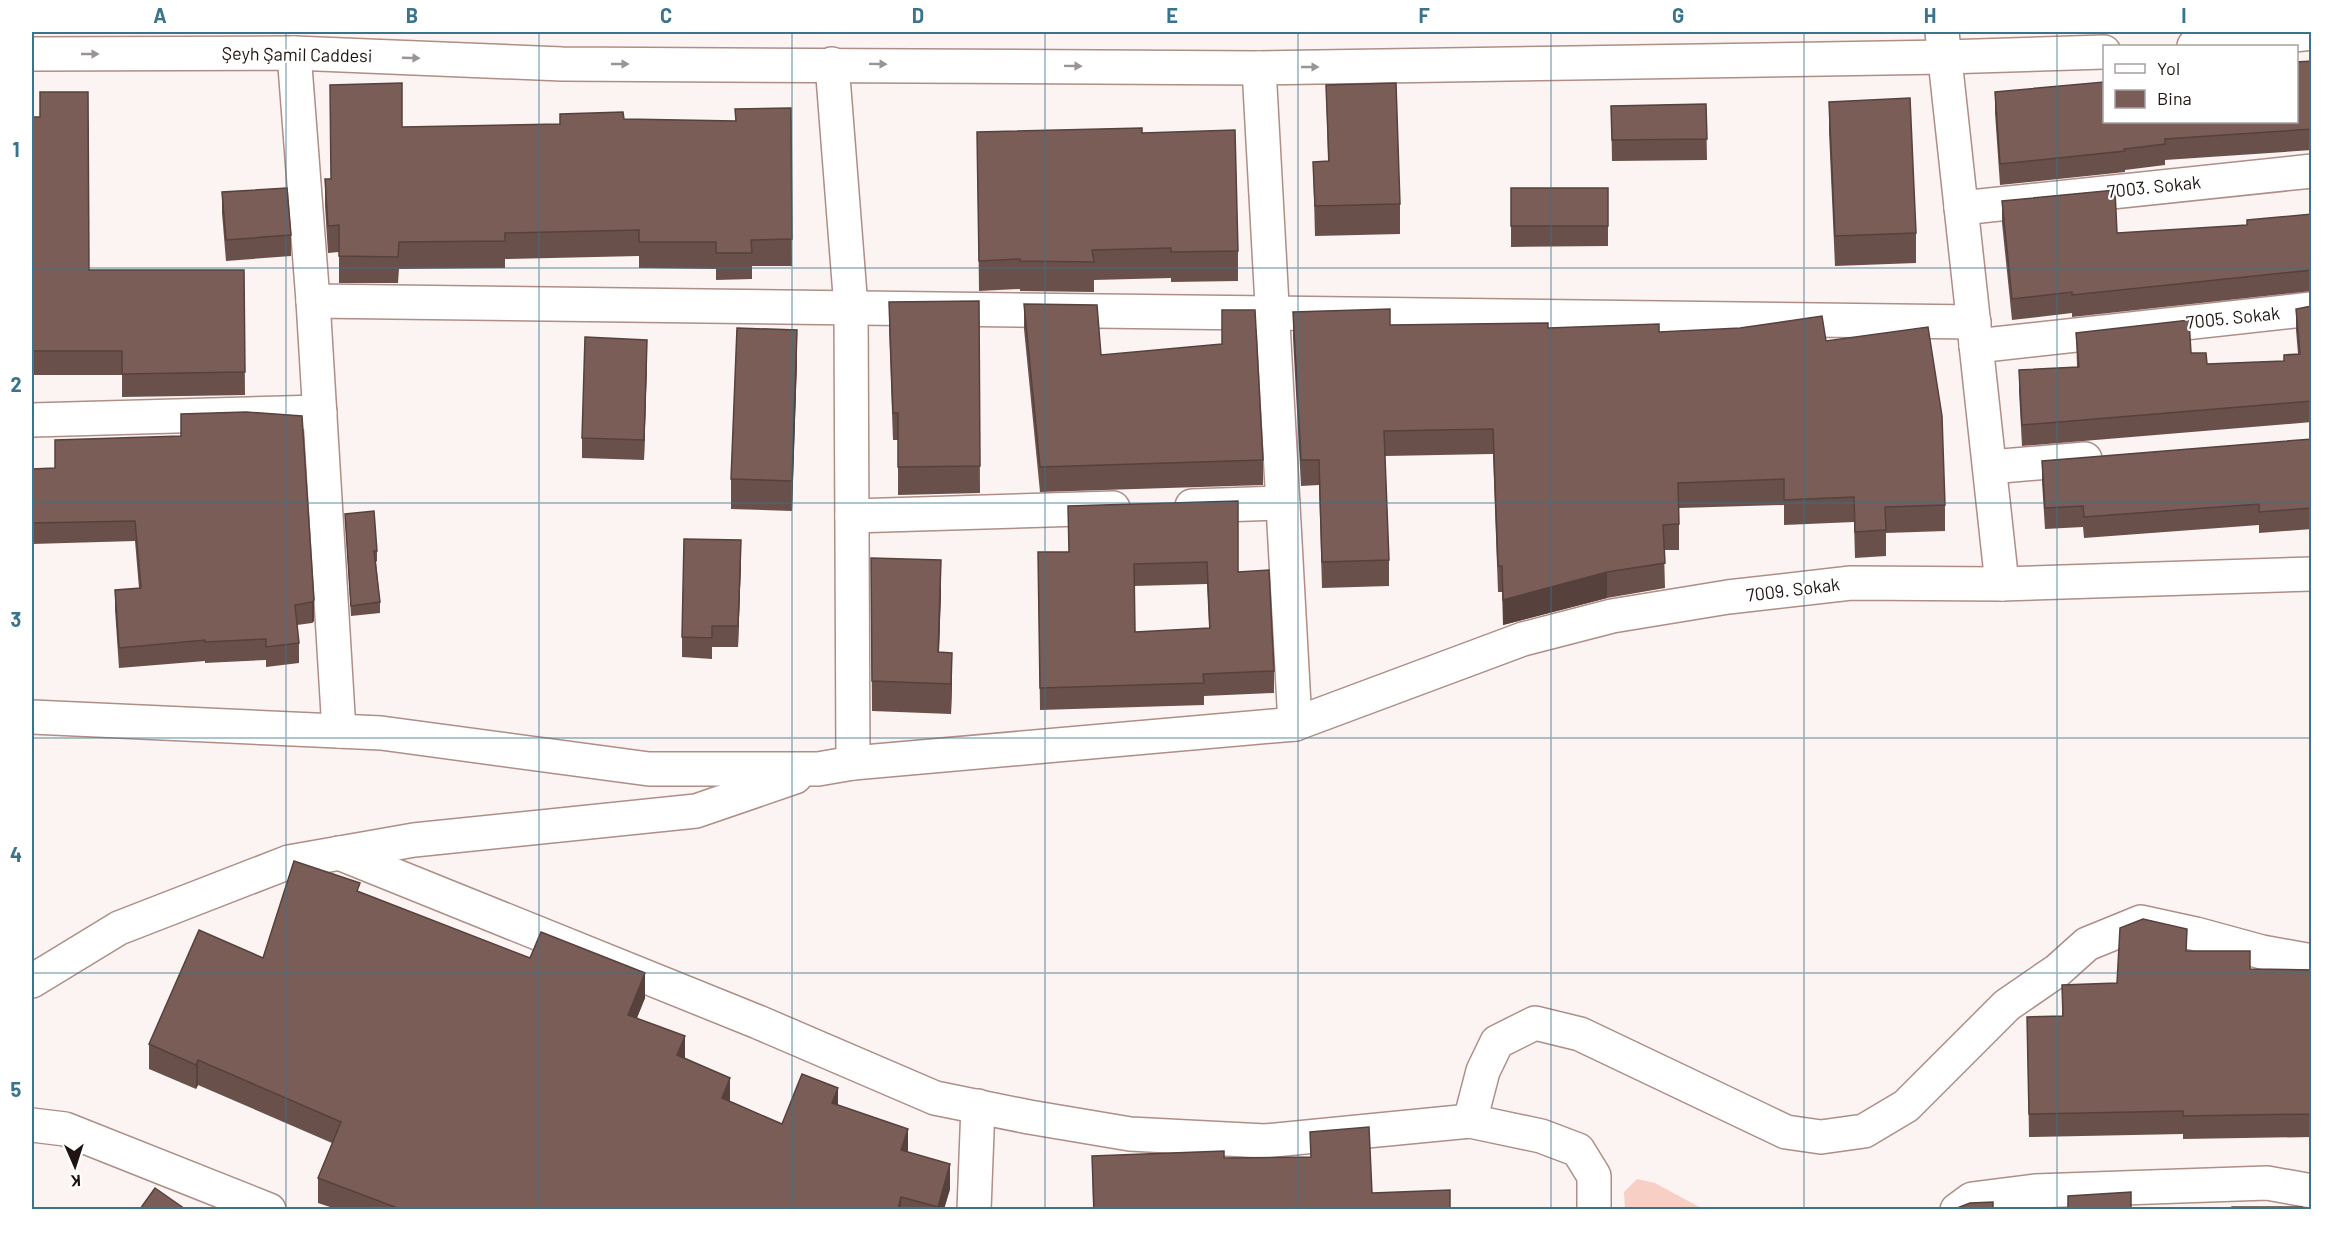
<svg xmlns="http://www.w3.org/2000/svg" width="2343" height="1241" viewBox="0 0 2343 1241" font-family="Barlow,sans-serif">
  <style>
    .green { fill: #f8cfc5 }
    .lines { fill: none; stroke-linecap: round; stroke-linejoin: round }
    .street-casing { stroke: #ae8e87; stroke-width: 36 }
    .secondary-casing { stroke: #ae8e87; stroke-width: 36 }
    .street { stroke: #fff; stroke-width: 33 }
    .secondary { stroke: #fff; stroke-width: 33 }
    .wall { fill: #6a504b; fill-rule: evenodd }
    .shaded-wall { fill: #56413d }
    .building { fill: #7b5d57; stroke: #56413d; stroke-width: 1.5; fill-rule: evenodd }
    .oneway { fill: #9a9594 }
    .grid { fill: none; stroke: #39738c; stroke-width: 1.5; stroke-opacity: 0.55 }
    .labels { text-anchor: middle; stroke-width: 4.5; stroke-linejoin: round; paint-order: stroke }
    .street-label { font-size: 18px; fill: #1f1411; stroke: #fff }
    .neatline { fill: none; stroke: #39738c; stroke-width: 2 }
    .grid-label { font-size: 20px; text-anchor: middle; font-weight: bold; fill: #39738c }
  </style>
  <rect width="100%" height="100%" fill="#fbf4f2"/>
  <polygon class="green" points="1637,1179 1655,1183 1703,1209 1625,1209 1624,1192"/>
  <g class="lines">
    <g class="street-casing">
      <g id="street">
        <polyline points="1942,32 2002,584"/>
        <polyline points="294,53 313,301 1974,322"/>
        <polyline points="832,64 851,308 853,763"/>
        <polyline points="1259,68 1295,724"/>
        <polyline points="1961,208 2312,171"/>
        <polyline points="313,301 339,731"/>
        <polyline points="1976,346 2312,309"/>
        <polyline points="32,420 320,412"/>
        <polyline points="1990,467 2085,459"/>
        <polyline points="1192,506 1283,503"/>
        <polyline points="852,516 1113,508"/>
        <polyline points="32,717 381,733 649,769 818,769 853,763 1295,724 1523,639 1612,616 1728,597 1851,583 2002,584 2312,574"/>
        <polyline points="339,853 758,1022 935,1098 1029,1117 1130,1134 1265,1141 1470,1121 1541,1136 1578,1150 1594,1176 1594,1210"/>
        <polyline points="32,981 119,928 289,862 414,840 696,811 795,777"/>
        <polyline points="1470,1121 1483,1071 1497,1042 1535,1023 1580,1034 1786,1132 1821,1137 1864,1131 1906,1106 2007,1005 2058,970 2087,944 2141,922 2196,934 2262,952 2312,961"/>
        <polyline points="32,1125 65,1129 269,1210"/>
        <polyline points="974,1210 978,1106"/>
        <polyline points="1957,1210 1972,1199 2035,1191 2267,1183 2312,1191"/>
      </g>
    </g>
    <g class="secondary-casing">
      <g id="secondary">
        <polyline points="2194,46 2312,33"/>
        <polyline points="32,54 294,53 562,64 1259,68 1945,57 2104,52"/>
      </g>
    </g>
    <use href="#street" class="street"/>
    <use href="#secondary" class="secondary"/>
  </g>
  <g class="wall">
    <polygon points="2312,61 2312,150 2165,160 2165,165 2125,170 2125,172 2000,185 1995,113 1995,92 2296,122"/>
    <polygon points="1326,85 1400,204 1400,234 1315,236 1313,162 1328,161"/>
    <polygon points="1829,102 1916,233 1916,263 1835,266 1829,132"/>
    <polygon points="1706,104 1707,160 1612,161 1611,106"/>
    <polygon points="791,108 792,266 752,266 752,279 716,280 716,269 639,268 639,256 505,259 505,268 399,269 398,283 339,283 339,252 328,253 325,206 325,179 331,179 402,127 560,124 624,119 735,121"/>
    <polygon points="32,117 40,117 89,270 244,270 245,395 122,397 122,375 32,375"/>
    <polygon points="977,132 1142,133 1238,251 1238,281 1171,282 1171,278 1094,280 1094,292 1020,291 1020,289 979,291"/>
    <polygon points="1511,188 1608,188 1608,246 1511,247"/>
    <polygon points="222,192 291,235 291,256 226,261 222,213"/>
    <polygon points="2002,201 2117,233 2247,225 2312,214 2312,291 2072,317 2072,313 2012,320 2002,223"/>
    <polygon points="979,301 980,493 898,495 898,440 893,440 889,329 889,302"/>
    <polygon points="1024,304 1263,460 1263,485 1040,492 1024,329"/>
    <polygon points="2312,306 2312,422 2022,446 2019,391 2019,370 2077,367 2076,333 2191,353 2207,364 2284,361 2298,354 2296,330 2296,309"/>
    <polygon points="1293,312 1390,325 1548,328 1659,332 1826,341 1945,505 1945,531 1886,533 1886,556 1855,558 1854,522 1784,525 1784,505 1679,508 1679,550 1664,550 1665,588 1607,598 1503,625 1502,592 1498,592 1493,454 1385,456 1389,560 1389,586 1322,588 1319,485 1301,486 1293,338"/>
    <polygon points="647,360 644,460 582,458 582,438"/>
    <polygon points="797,360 792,511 731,509 731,479"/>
    <polygon points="302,416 314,621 312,623 297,625 299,643 299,663 266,667 266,660 205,663 205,661 119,668 115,610 115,590 139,588 135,541 32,544 32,469 55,468 181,436"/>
    <polygon points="2312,439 2312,529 2259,533 2259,525 2084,538 2083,527 2045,529 2042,482 2042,461"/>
    <path d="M1068 506 1238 572 1274 671V693L1204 696V705L1040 710 1038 552H1069ZM1207 584 1209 628 1135 632 1134 586Z"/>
    <polygon points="345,514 377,551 377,561 376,562 380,602 380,613 351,616"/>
    <polygon points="871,558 941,590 939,652 952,682 951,714 872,711"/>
    <polygon points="741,561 738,647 712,647 712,659 682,657 682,637"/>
    <polygon points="360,892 530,958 645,998 637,1018 685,1058 730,1101 782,1124 838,1105 908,1152 950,1189 944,1209 336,1209 318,1203 318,1178 332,1143 198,1085 196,1089 149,1069 149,1044 263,958"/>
    <polygon points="2187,951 2250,969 2312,970 2312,1137 2183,1139 2183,1134 2029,1137 2027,1017 2062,1016 2062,985 2117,983"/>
    <polygon points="1310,1132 1372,1193 1450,1209 1093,1209 1092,1156 1224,1158 1311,1157"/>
  </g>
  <g class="shaded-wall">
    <polygon points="797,330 797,360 792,511 792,481"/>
    <polygon points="647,340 647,360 644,460 644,440"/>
    <polygon points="741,540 741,561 738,647 738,626"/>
    <polygon points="941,560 941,590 938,682 938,652"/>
    <polygon points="1607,572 1607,598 1503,625 1503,600"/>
    <polygon points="314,600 314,621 312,623 312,602"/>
    <polygon points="952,653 952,682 951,714 951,684"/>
    <polygon points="645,973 645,998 628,1039 628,1015"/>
    <polygon points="685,1036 685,1060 677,1055"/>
    <polygon points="198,1060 198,1085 196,1089 196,1065"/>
    <polygon points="730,1078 730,1103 722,1098"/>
    <polygon points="838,1088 838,1113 832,1103"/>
    <polygon points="908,1129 908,1154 901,1150"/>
    <polygon points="950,1164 950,1189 944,1209 938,1209"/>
    <polygon points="901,1197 901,1209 898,1209"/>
  </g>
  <g class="building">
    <polygon points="2312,61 2312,129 2165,139 2165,144 2124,149 2125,151 2000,164 1995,92 2104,82 2104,122 2296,122 2296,62"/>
    <polygon points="402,83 402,127 560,124 560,114 623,112 624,119 736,121 735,109 791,108 792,239 751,240 752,253 716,253 716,242 639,242 639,230 505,233 505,241 399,242 398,257 339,256 339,225 328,226 325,179 331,179 330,85"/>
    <polygon points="1396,83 1400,204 1315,206 1313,162 1329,161 1326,85"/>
    <polygon points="40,92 88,92 89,270 244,270 245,372 122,374 122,351 32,351 32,117 40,117"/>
    <polygon points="1910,98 1916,233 1835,236 1829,102"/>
    <polygon points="1706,104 1707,139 1612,140 1611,106"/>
    <polygon points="1142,128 1142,133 1235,130 1238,251 1171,252 1171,248 1092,250 1094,262 1020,261 1020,259 979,261 977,132"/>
    <polygon points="287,188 291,235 226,240 222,192"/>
    <rect x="1511" y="188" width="97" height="38"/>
    <polygon points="2115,190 2117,233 2247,225 2247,220 2312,214 2312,270 2072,295 2072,292 2012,299 2002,201"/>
    <polygon points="979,301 980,466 898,467 898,413 893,413 889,302"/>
    <polygon points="1024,304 1097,305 1101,355 1222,344 1222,310 1255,310 1263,460 1040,467"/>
    <polygon points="2312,306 2312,401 2022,425 2019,370 2079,367 2076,333 2189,320 2191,353 2206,353 2207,364 2284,361 2284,355 2300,354 2296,309"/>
    <polygon points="1390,309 1390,325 1548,323 1548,328 1659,324 1659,332 1740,328 1822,316 1826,341 1928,327 1942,416 1945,505 1885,507 1886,530 1855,532 1854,497 1784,500 1784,479 1678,483 1679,524 1663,525 1665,563 1607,572 1503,600 1502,566 1498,566 1493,429 1384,431 1389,560 1322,562 1319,460 1301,460 1293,312"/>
    <polygon points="737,328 797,330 792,481 731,479"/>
    <polygon points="585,337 647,340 644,440 582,438"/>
    <polygon points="246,412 302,416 314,600 312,602 295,605 299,643 266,647 266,639 205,642 205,640 119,648 115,590 141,588 135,521 32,523 32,469 55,468 55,440 181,436 181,414"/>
    <polygon points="2312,439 2312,508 2259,512 2259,504 2084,517 2083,506 2045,508 2042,461"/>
    <path d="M1238 501V572L1269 570 1274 671 1203 674 1204 683 1040 688 1038 552H1069L1068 506ZM1207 562 1210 628 1135 632 1134 564Z"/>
    <polygon points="374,511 377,551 374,551 380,602 351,606 345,514"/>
    <polygon points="684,539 741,540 738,626 712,626 712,638 682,637"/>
    <polygon points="871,558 941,560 938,652 952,653 951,684 872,681"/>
    <polygon points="294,861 360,883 357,891 530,958 541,932 645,973 628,1015 685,1036 677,1055 730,1078 722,1098 782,1124 802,1074 838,1088 832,1103 908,1129 901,1150 950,1164 938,1207 901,1197 898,1209 400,1209 318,1178 341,1122 198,1060 196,1065 149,1044 199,930 263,958"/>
    <polygon points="2143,919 2187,929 2186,951 2250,951 2250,969 2312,970 2312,1114 2183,1116 2183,1111 2029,1114 2027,1017 2063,1016 2062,985 2117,983 2120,928"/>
    <polygon points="1369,1127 1372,1193 1450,1190 1450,1209 1094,1209 1092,1156 1224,1151 1224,1158 1311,1157 1310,1132"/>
    <polygon points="155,1188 185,1209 140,1209"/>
    <polygon points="2131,1192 2131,1209 2056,1209 2068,1209 2068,1196"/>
    <polygon points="1993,1202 1993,1209 1957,1209 1957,1208 1970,1203"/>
    <rect x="2232" y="1207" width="70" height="2"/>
  </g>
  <defs><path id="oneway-solid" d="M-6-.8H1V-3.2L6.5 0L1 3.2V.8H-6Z" transform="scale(1.5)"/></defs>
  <g class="oneway">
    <use href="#oneway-solid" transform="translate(90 54)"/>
    <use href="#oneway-solid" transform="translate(411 58) rotate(2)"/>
    <use href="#oneway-solid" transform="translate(620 64)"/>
    <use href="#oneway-solid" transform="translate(878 64) rotate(1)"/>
    <use href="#oneway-solid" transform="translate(1073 66) rotate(1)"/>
    <use href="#oneway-solid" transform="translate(1310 67)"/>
  </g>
  <path class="grid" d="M286 32V1210M539 32V1210M792 32V1210M1045 32V1210M1298 32V1210M1551 32V1210M1804 32V1210M2057 32V1210M32 268H2312M32 503H2312M32 738H2312M32 973H2312"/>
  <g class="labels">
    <g class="street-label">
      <text transform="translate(297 55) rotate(1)" y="6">Şeyh Şamil Caddesi</text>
      <text transform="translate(2154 187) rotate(-6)" y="6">7003. Sokak</text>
      <text transform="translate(2233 318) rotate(-6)" y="6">7005. Sokak</text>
      <text transform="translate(1793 590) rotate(-7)" y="6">7009. Sokak</text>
    </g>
  </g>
  <rect width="2343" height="1241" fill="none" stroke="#ffffff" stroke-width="66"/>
  <rect x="2103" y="45" width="195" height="78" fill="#ffffff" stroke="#a5a1a0" stroke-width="1.5"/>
  <rect x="2115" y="64" width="30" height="9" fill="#ffffff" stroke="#a5a1a0" stroke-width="1.5"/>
  <text x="2157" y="75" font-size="18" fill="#1f1411">Yol</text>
  <rect x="2115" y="90" width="30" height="18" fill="#7b5d57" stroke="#a5a1a0" stroke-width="1.5"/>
  <text x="2157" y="105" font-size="18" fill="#1f1411">Bina</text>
  <g transform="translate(75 1166) rotate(177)" stroke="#ffffff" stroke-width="4.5" paint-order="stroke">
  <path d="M0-4.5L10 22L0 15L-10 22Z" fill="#1f1411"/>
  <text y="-9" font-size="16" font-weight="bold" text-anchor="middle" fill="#1f1411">K</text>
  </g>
  <rect x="33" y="33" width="2277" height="1175" class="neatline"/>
  <g class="grid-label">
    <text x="160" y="23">A</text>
    <text x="412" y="23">B</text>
    <text x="666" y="23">C</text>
    <text x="918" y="23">D</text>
    <text x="1172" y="23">E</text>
    <text x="1424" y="23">F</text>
    <text x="1678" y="23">G</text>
    <text x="1930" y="23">H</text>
    <text x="2184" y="23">I</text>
    <text x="16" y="157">1</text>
    <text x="16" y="392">2</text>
    <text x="16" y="627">3</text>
    <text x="16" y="862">4</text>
    <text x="16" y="1097">5</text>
  </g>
</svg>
